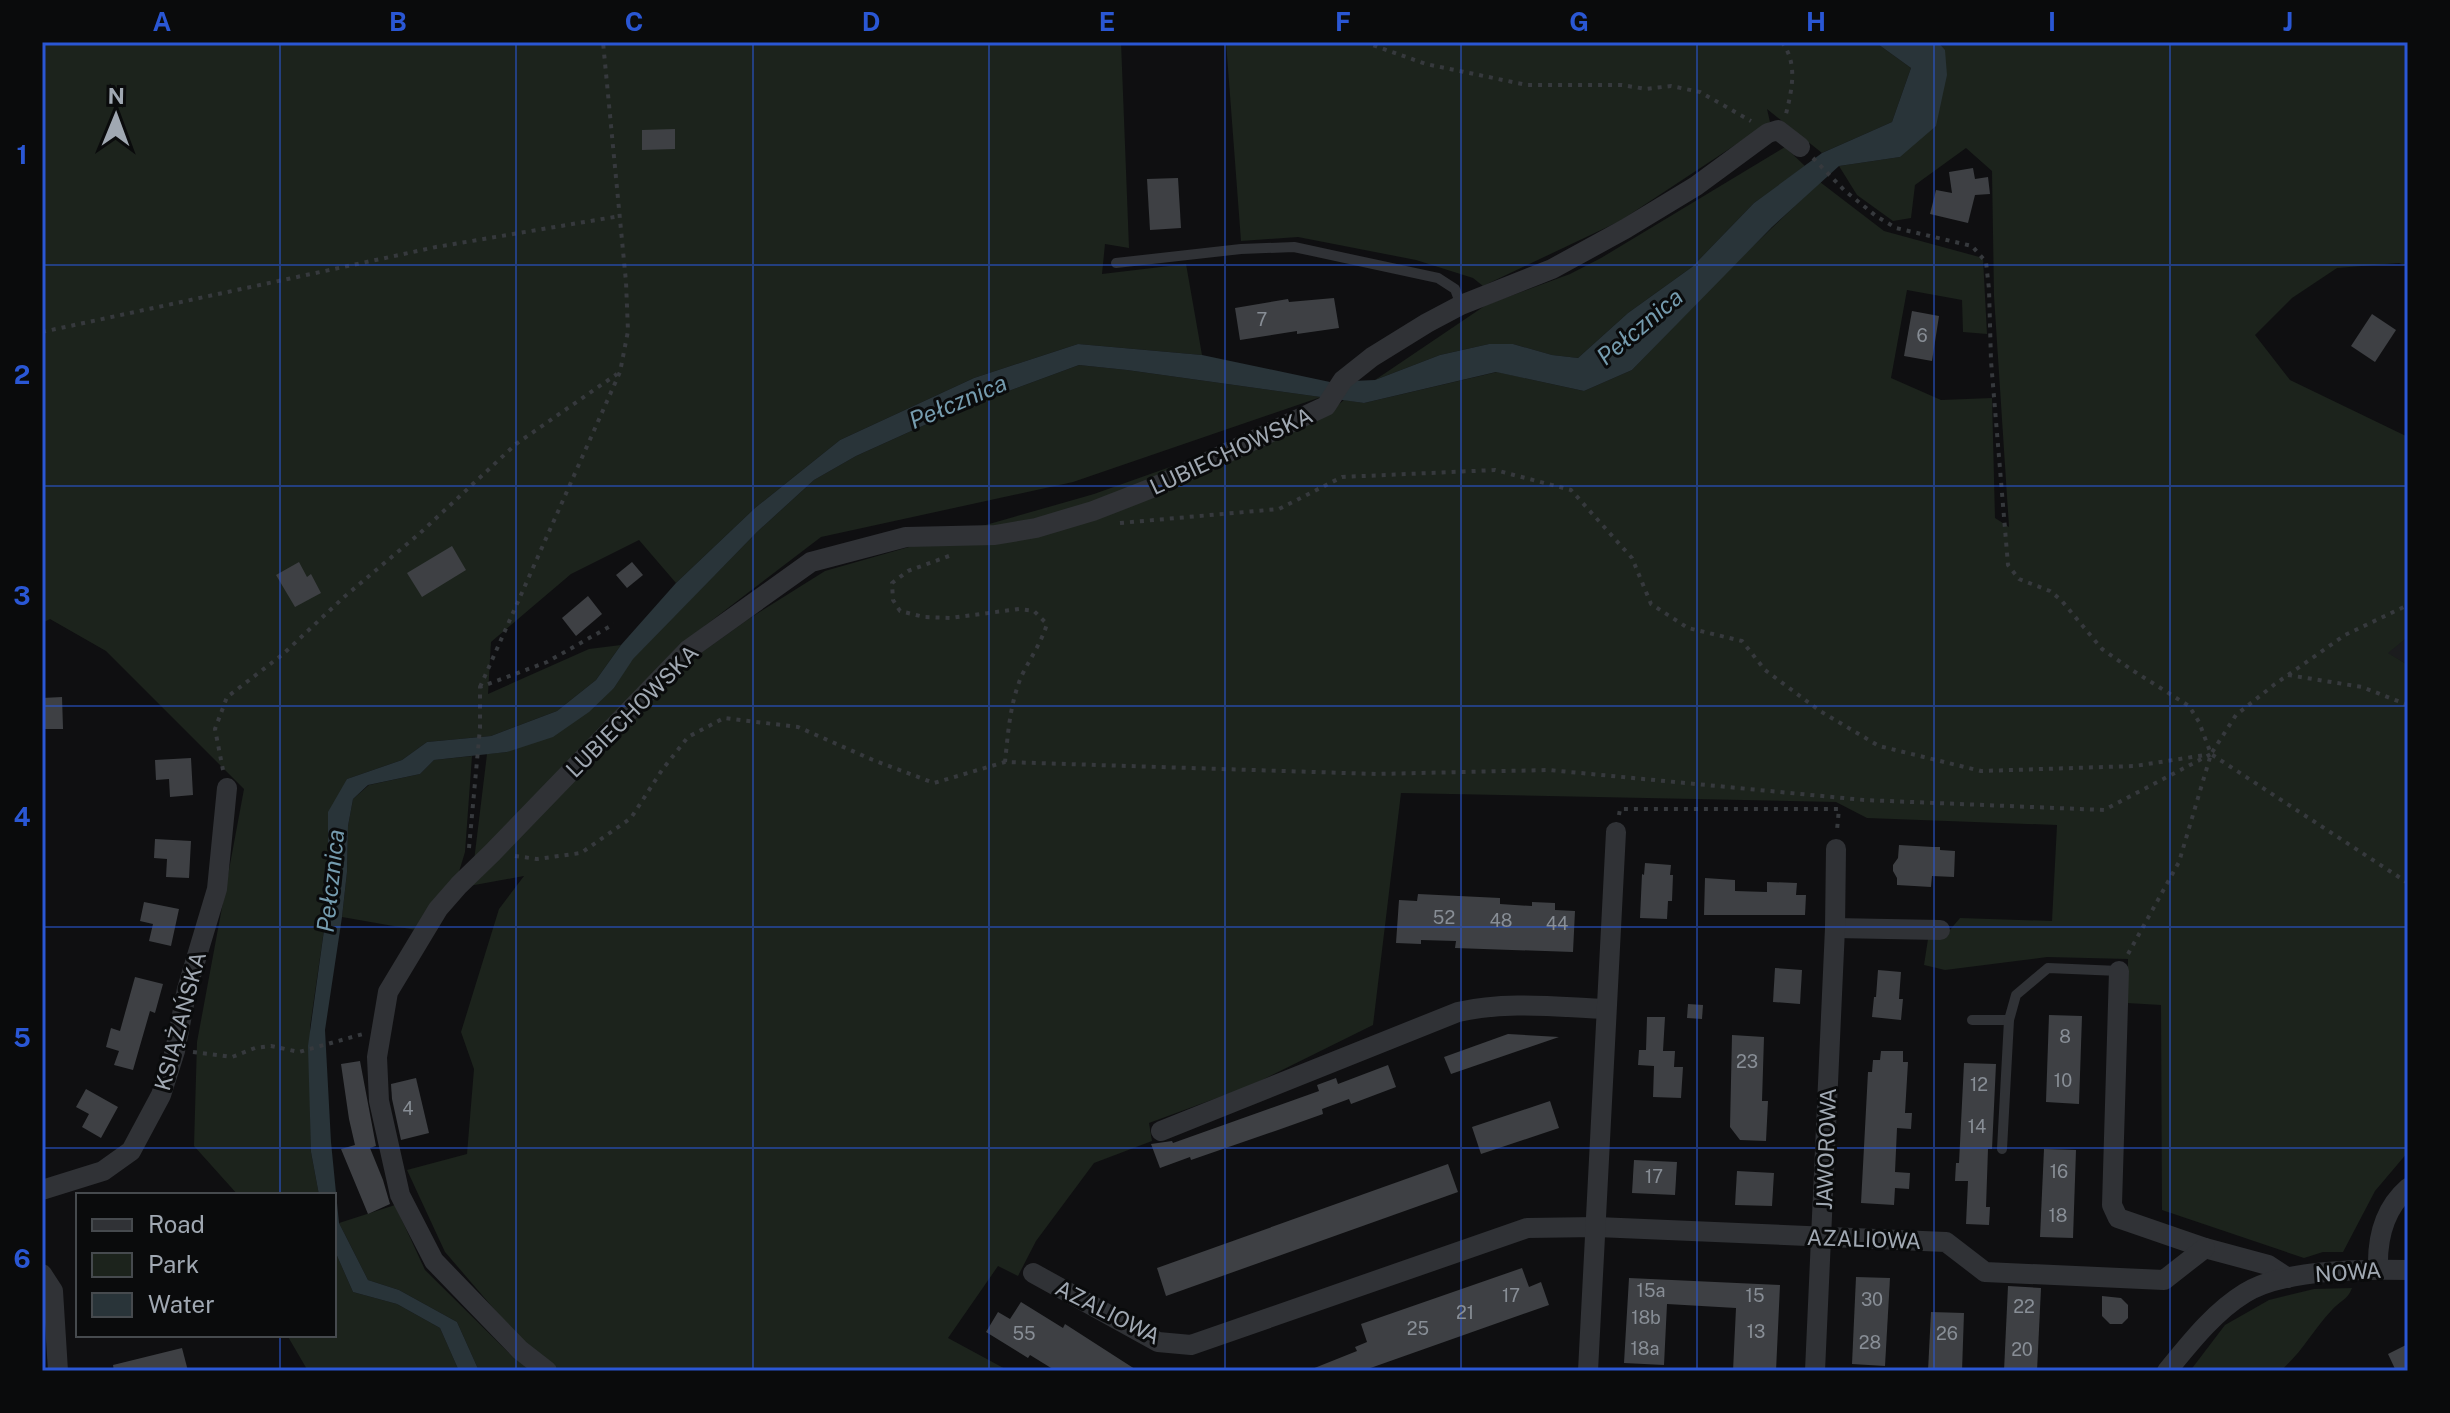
<svg xmlns="http://www.w3.org/2000/svg" width="2450" height="1413" viewBox="0 0 2450 1413" font-family="'Public Sans',sans-serif">
  <style>
    .built { fill: #1b1c1e }
    .green { fill: #1c231c }
    .water { fill: #293439 }
    .building { fill: #3e4044 }
    .lines { fill: none; stroke-linecap: round; stroke-linejoin: round }
    .path { stroke: #36393d; stroke-width: 4; stroke-dasharray: 4 6; stroke-linecap: butt }
    .lane { stroke: #303236; stroke-width: 10 }
    .street { stroke: #303236; stroke-width: 20 }
    .grid { fill: none; stroke: #2a57d4; stroke-width: 2; stroke-opacity: 0.55 }
    .labels { text-anchor: middle; stroke-width: 6; stroke-linejoin: round; paint-order: stroke }
    .number-label { font-size: 18px; fill: #888e96 }
    .street-label { font-size: 22px; fill: #a0a8b2; stroke: #0a0b0c }
    .water-label { font-size: 24px; font-style: italic; fill: #759caf; stroke: #0a0b0c }
    .neatline { fill: none; stroke: #2a57d4; stroke-width: 3 }
    .grid-label { font-size: 26px; text-anchor: middle; font-weight: bold; fill: #2a57d4 }
  </style>
  <rect width="100%" height="100%" fill="#0f0f11"/>
  <polygon class="built" points="2408,637 2408,665 2387,653"/>
  <g class="green">
    <polygon points="42,42 1121,42 1129,248 1105,244 1102,274 1186,264 1202,355 1078,344 974,378 840,440 755,508 676,583 639,540 571,574 491,642 488,694 589,649 621,645 596,680 557,711 491,736 427,742 402,760 347,779 328,879 325,923 310,1027 311,1152 319,1195 238,1195 194,1146 197,1042 244,789 106,651 50,619 42,623"/>
    <polygon points="1226,42 1875,42 1911,68 1892,122 1822,153 1767,109 1770,122 1620,221 1483,286 1473,278 1416,260 1298,237 1241,241"/>
    <polygon points="1938,42 2408,42 2408,266 2399,263 2337,268 2292,298 2255,335 2290,380 2408,437 2408,637 2388,653 2408,665 2408,1152 2375,1191 2343,1252 2323,1252 2304,1258 2162,1210 2161,1005 2127,1003 2128,959 2047,957 1945,970 1924,965 1928,939 1949,931 1960,918 2052,921 2057,825 1867,818 1836,802 1401,793 1373,1025 1252,1085 1149,1123 1152,1141 1094,1163 1036,1241 1018,1276 998,1266 948,1338 1009,1371 560,1371 525,1345 445,1252 407,1170 467,1154 474,1069 461,1032 499,909 524,876 469,886 698,655 750,618 825,571 1094,494 1333,409 1344,400 1364,403 1497,372 1584,391 1632,370 1731,267 1820,182 1884,231 1983,258 1987,334 1963,332 1962,300 1907,290 1891,378 1941,400 1992,398 1995,518 2009,527 1994,296 1992,171 1966,148 1915,185 1911,218 1893,221 1857,195 1839,166 1900,157 1945,51"/>
    <polygon points="1785,147 1805,166 1754,203 1692,267 1628,313 1578,358 1552,355 1513,344 1489,344 1440,355 1375,380 1486,305 1570,274 1601,258"/>
    <polygon points="1079,365 1127,370 1321,397 1073,482 821,537 685,641 474,861 487,754 507,752 614,688 632,659 757,532 814,480 856,456 960,409"/>
    <polygon points="472,756 465,852 458,875 416,930 342,917 347,872 348,826 353,799 369,785 420,774 434,760"/>
    <polygon points="395,1205 425,1270 512,1356 532,1371 479,1371 457,1322 399,1290 368,1280 339,1223"/>
    <polygon points="334,1249 353,1292 397,1304 440,1328 459,1371 308,1371 287,1335 334,1335"/>
    <path d="M2352 1288C2348 1300 2339 1301 2331 1311 2313 1330 2301 1354 2280 1371H2190L2225 1325 2269 1300 2314 1289Z"/>
  </g>
  <polygon class="water" points="1875,42 1938,42 1945,50 1947,75 1936,126 1900,157 1839,166 1772,227 1632,370 1584,391 1496,372 1364,403 1127,370 1079,365 960,409 856,456 814,480 757,532 633,659 614,688 589,712 553,737 507,752 434,760 420,774 368,785 353,799 348,826 347,872 342,917 325,1030 331,1142 339,1223 368,1280 399,1290 457,1322 479,1371 459,1371 440,1328 397,1304 353,1292 334,1249 334,1195 319,1195 311,1152 308,1046 325,923 328,879 328,812 347,779 402,760 427,742 491,736 557,711 596,680 621,645 676,583 755,508 840,440 974,378 1078,344 1202,355 1330,382 1375,380 1440,355 1489,344 1513,344 1552,355 1578,358 1628,313 1692,267 1754,203 1822,153 1892,122 1911,68"/>
  <g class="building">
    <polygon points="675,129 675,149 642,150 642,130"/>
    <polygon points="1973,168 1975,179 1988,177 1990,194 1975,195 1968,223 1930,214 1936,190 1952,193 1949,172"/>
    <polygon points="1178,178 1181,228 1150,230 1147,179"/>
    <polygon points="1334,298 1339,328 1297,334 1297,331 1240,340 1235,308 1288,299 1289,302"/>
    <polygon points="1912,311 1939,316 1932,361 1904,356"/>
    <polygon points="2372,314 2396,330 2375,362 2351,346"/>
    <polygon points="452,546 466,570 422,597 407,573"/>
    <polygon points="299,562 307,577 311,574 321,593 295,607 276,575"/>
    <polygon points="632,562 643,575 627,588 616,575"/>
    <polygon points="588,596 602,614 576,636 562,618"/>
    <polygon points="62,697 63,729 42,729 42,698"/>
    <polygon points="191,758 193,795 170,797 169,779 156,780 155,760"/>
    <polygon points="155,839 191,841 189,878 166,877 167,859 154,858"/>
    <polygon points="1899,845 1933,847 1940,847 1940,850 1955,851 1954,877 1932,876 1931,887 1897,885 1897,878 1893,871 1893,865 1898,858"/>
    <polygon points="1645,863 1671,865 1670,875 1673,875 1672,901 1668,901 1667,919 1640,918 1642,874 1644,875"/>
    <polygon points="1705,878 1735,880 1735,891 1767,892 1767,882 1797,883 1796,895 1806,895 1805,915 1704,915"/>
    <polygon points="1418,894 1500,898 1500,904 1532,906 1532,902 1555,903 1555,910 1575,911 1573,952 1455,948 1456,941 1421,940 1421,944 1396,943 1399,900 1417,901"/>
    <polygon points="144,902 179,909 171,946 149,941 153,924 140,921"/>
    <polygon points="1775,968 1802,970 1800,1004 1773,1002"/>
    <polygon points="1878,970 1901,972 1899,999 1903,999 1901,1020 1872,1017 1874,997 1876,997"/>
    <polygon points="135,977 163,984 155,1013 150,1011 133,1070 114,1065 119,1051 106,1047 111,1028 120,1031"/>
    <polygon points="1688,1004 1703,1005 1702,1019 1687,1018"/>
    <polygon points="2049,1015 2082,1016 2079,1104 2046,1102"/>
    <polygon points="1647,1017 1665,1017 1663,1051 1675,1051 1674,1067 1683,1067 1681,1098 1653,1097 1654,1066 1638,1065 1639,1050 1646,1050"/>
    <polygon points="1508,1034 1559,1037 1451,1074 1444,1057"/>
    <polygon points="1732,1035 1764,1037 1762,1101 1768,1101 1766,1141 1740,1140 1730,1127"/>
    <polygon points="1881,1051 1903,1051 1903,1062 1908,1062 1905,1113 1912,1113 1911,1129 1897,1128 1895,1172 1910,1173 1909,1189 1895,1188 1894,1205 1861,1203 1868,1072 1872,1072 1873,1060 1880,1060"/>
    <polygon points="360,1061 376,1146 370,1148 383,1180 390,1204 368,1214 341,1149 355,1145 349,1119 341,1064"/>
    <polygon points="1964,1063 1996,1064 1992,1149 1988,1149 1986,1207 1990,1207 1989,1225 1966,1224 1968,1181 1955,1181 1956,1163 1959,1163"/>
    <polygon points="1388,1065 1396,1087 1351,1104 1349,1099 1322,1109 1323,1114 1278,1130 1191,1160 1190,1157 1160,1168 1151,1144 1172,1141 1173,1143 1319,1091 1317,1085 1336,1078 1338,1084"/>
    <polygon points="416,1078 429,1133 401,1140 392,1099 391,1084"/>
    <polygon points="86,1089 118,1107 101,1138 82,1127 89,1114 76,1107"/>
    <polygon points="1550,1101 1559,1128 1481,1154 1472,1127"/>
    <polygon points="2044,1149 2076,1150 2073,1238 2040,1237"/>
    <polygon points="1634,1160 1677,1162 1675,1195 1632,1193"/>
    <polygon points="1448,1164 1458,1192 1166,1296 1157,1268"/>
    <polygon points="1737,1171 1774,1173 1772,1206 1735,1205"/>
    <polygon points="1522,1268 1529,1287 1541,1282 1549,1305 1362,1371 1307,1371 1357,1351 1355,1347 1367,1342 1361,1324"/>
    <polygon points="1856,1277 1890,1278 1885,1366 1852,1364"/>
    <polygon points="1629,1278 1780,1285 1776,1371 1733,1371 1736,1308 1667,1304 1664,1365 1624,1363"/>
    <polygon points="2008,1286 2041,1288 2037,1371 2004,1371"/>
    <polygon points="2102,1296 2121,1298 2128,1305 2128,1318 2122,1324 2110,1324 2102,1316"/>
    <polygon points="1021,1302 1063,1328 1065,1324 1138,1371 1056,1371 1030,1355 1028,1358 986,1332 998,1312 1010,1319"/>
    <polygon points="1931,1312 1964,1313 1962,1371 1928,1371"/>
    <polygon points="2408,1344 2408,1371 2396,1371 2388,1354"/>
    <polygon points="182,1348 188,1371 114,1371 113,1365"/>
  </g>
  <g class="lines">
    <g class="path">
      <polyline points="1364,42 1426,64 1527,85 1622,85 1646,89 1671,86 1700,92 1751,121"/>
      <path d="M1782 42C1798 64 1792 89 1786 114"/>
      <polyline points="1813,158 1844,190 1876,216 1896,228 1972,246 1986,262 1989,289 1991,361 2008,565 2019,579 2050,591 2061,600 2102,649 2132,670 2189,706 2199,722 2211,754 2408,883"/>
      <polyline points="42,332 436,247 620,216"/>
      <polyline points="1120,523 1279,509 1342,477 1495,470 1571,490 1632,558 1651,604 1688,628 1742,641 1765,670 1820,711 1879,746 1981,771 2135,766 2205,755"/>
      <path d="M949 556 908 571 892 583 893 600 900 611 924 617 950 618 1019 609 1034 611 1047 624C1041 643 1031 657 1022 675 1010 702 1008 734 1005 762"/>
      <polyline points="2288,675 2362,687 2408,705"/>
      <polyline points="480,687 620,372 628,331 626,282 603,42"/>
      <polyline points="223,770 215,729 227,697 282,655 344,597 419,534 516,444 617,374"/>
      <polyline points="1619,815 1620,809 1839,809 1837,830"/>
      <polyline points="469,848 480,728 480,687 547,662 614,624"/>
      <polyline points="515,856 537,859 581,853 631,818 662,770 688,737 724,718 798,727 873,760 934,783 1005,762 1376,774 1549,770 1864,800 2104,810 2211,754"/>
      <polyline points="2128,954 2179,862 2211,754 2236,715 2275,684 2345,635 2408,605"/>
      <polyline points="193,1052 232,1057 255,1048 271,1046 299,1052 363,1034"/>
    </g>
    <g class="lane">
      <polyline points="1116,263 1241,249 1294,247 1438,278 1455,289 1461,305"/>
      <polyline points="1972,1020 2009,1020 2016,995 2048,968 2119,971"/>
      <polyline points="2002,1149 2009,1020"/>
    </g>
    <g class="street">
      <polyline points="1835,928 1940,930"/>
      <polyline points="2119,971 2112,1205 2118,1218 2205,1248 2268,1265 2288,1278"/>
      <path d="M1161 1131 1458 1012C1507 1001 1556 1007 1606 1009"/>
      <polyline points="42,1190 103,1171 131,1151 161,1095 175,1051 187,989 217,889 227,788"/>
      <path d="M2378 1269C2377 1239 2384 1209 2408 1188"/>
      <polyline points="1033,1273 1158,1342 1191,1345 1527,1228 1597,1227 1946,1242 1985,1272 2164,1280 2205,1248"/>
      <polyline points="42,1274 53,1291 58,1371"/>
      <polyline points="547,1371 520,1350 434,1261 400,1195 379,1101 377,1057 388,992 438,909 459,885 492,853 688,650 811,562 906,537 995,535 1036,528 1093,511 1152,488 1326,406 1343,380 1372,357 1427,323 1461,305 1552,269 1625,229 1696,186 1768,133 1778,130 1800,147"/>
      <polyline points="1588,1371 1616,832"/>
      <polyline points="1815,1371 1835,928 1836,849"/>
      <path d="M2167 1371C2190 1343 2214 1312 2245 1293 2283 1269 2363 1269 2408 1270"/>
    </g>
  </g>
  <path class="grid" d="M280 42V1195M516 42V1371M753 42V1371M989 42V1371M1225 42V1371M1461 42V1371M1697 42V1371M1934 42V1371M2170 42V1371M42 265H2408M42 486H2408M42 706H2408M42 927H2408M42 1148H2408M280 1335V1371"/>
  <g class="labels">
    <g class="number-label">
      <text x="1262" y="326">7</text>
      <text x="1922" y="342">6</text>
      <text x="1444" y="924">52</text>
      <text x="1501" y="927">48</text>
      <text x="1557" y="930">44</text>
      <text x="2065" y="1043">8</text>
      <text x="1747" y="1068">23</text>
      <text x="2063" y="1087">10</text>
      <text x="1979" y="1091">12</text>
      <text x="408" y="1115">4</text>
      <text x="1977" y="1133">14</text>
      <text x="2059" y="1178">16</text>
      <text x="1654" y="1183">17</text>
      <text x="2058" y="1222">18</text>
      <text x="1651" y="1297">15a</text>
      <text x="1511" y="1302">17</text>
      <text x="1755" y="1302">15</text>
      <text x="1872" y="1306">30</text>
      <text x="2024" y="1313">22</text>
      <text x="1465" y="1319">21</text>
      <text x="1646" y="1324">18b</text>
      <text x="1418" y="1335">25</text>
      <text x="1756" y="1338">13</text>
      <text x="1024" y="1340">55</text>
      <text x="1947" y="1340">26</text>
      <text x="1870" y="1349">28</text>
      <text x="1645" y="1355">18a</text>
      <text x="2022" y="1356">20</text>
    </g>
    <g class="street-label">
      <text transform="translate(1231 451) rotate(-25)" y="8">LUBIECHOWSKA</text>
      <text transform="translate(632 711) rotate(-45)" y="8">LUBIECHOWSKA</text>
      <text transform="translate(180 1021) rotate(-75)" y="8">KSIĄŻAŃSKA</text>
      <text transform="translate(1826 1149) rotate(-88)" y="8">JAWOROWA</text>
      <text transform="translate(1864 1239) rotate(2)" y="8">AZALIOWA</text>
      <text transform="translate(2348 1272) rotate(-4)" y="8">NOWA</text>
      <text transform="translate(1108 1312) rotate(27)" y="8">AZALIOWA</text>
    </g>
    <g class="water-label">
      <text transform="translate(1640 327) rotate(-40)" y="8">Pełcznica</text>
      <text transform="translate(958 402) rotate(-23)" y="8">Pełcznica</text>
      <text transform="translate(331 881) rotate(-84)" y="8">Pełcznica</text>
    </g>
  </g>
  <rect width="2450" height="1413" fill="none" stroke="#0a0b0c" stroke-width="88"/>
  <rect x="76" y="1193" width="260" height="144" fill="#0a0b0c" stroke="#464a4e" stroke-width="2"/>
  <rect x="92" y="1219" width="40" height="12" fill="#303236" stroke="#464a4e" stroke-width="2"/>
  <text x="148" y="1233" font-size="24" fill="#a0a8b2">Road</text>
  <rect x="92" y="1253" width="40" height="24" fill="#1c231c" stroke="#464a4e" stroke-width="2"/>
  <text x="148" y="1273" font-size="24" fill="#a0a8b2">Park</text>
  <rect x="92" y="1293" width="40" height="24" fill="#293439" stroke="#464a4e" stroke-width="2"/>
  <text x="148" y="1313" font-size="24" fill="#a0a8b2">Water</text>
  <g transform="translate(116 116) rotate(1)" stroke="#0a0b0c" stroke-width="6" paint-order="stroke">
  <path d="M0-6L14 30L0 20L-14 30Z" fill="#a0a8b2"/>
  <text y="-12" font-size="22" font-weight="bold" text-anchor="middle" fill="#a0a8b2">N</text>
  </g>
  <rect x="44" y="44" width="2362" height="1325" class="neatline"/>
  <g class="grid-label">
    <text x="162" y="31">A</text>
    <text x="398" y="31">B</text>
    <text x="634" y="31">C</text>
    <text x="871" y="31">D</text>
    <text x="1107" y="31">E</text>
    <text x="1343" y="31">F</text>
    <text x="1579" y="31">G</text>
    <text x="1816" y="31">H</text>
    <text x="2052" y="31">I</text>
    <text x="2288" y="31">J</text>
    <text x="22" y="164">1</text>
    <text x="22" y="384">2</text>
    <text x="22" y="605">3</text>
    <text x="22" y="826">4</text>
    <text x="22" y="1047">5</text>
    <text x="22" y="1268">6</text>
  </g>
</svg>
